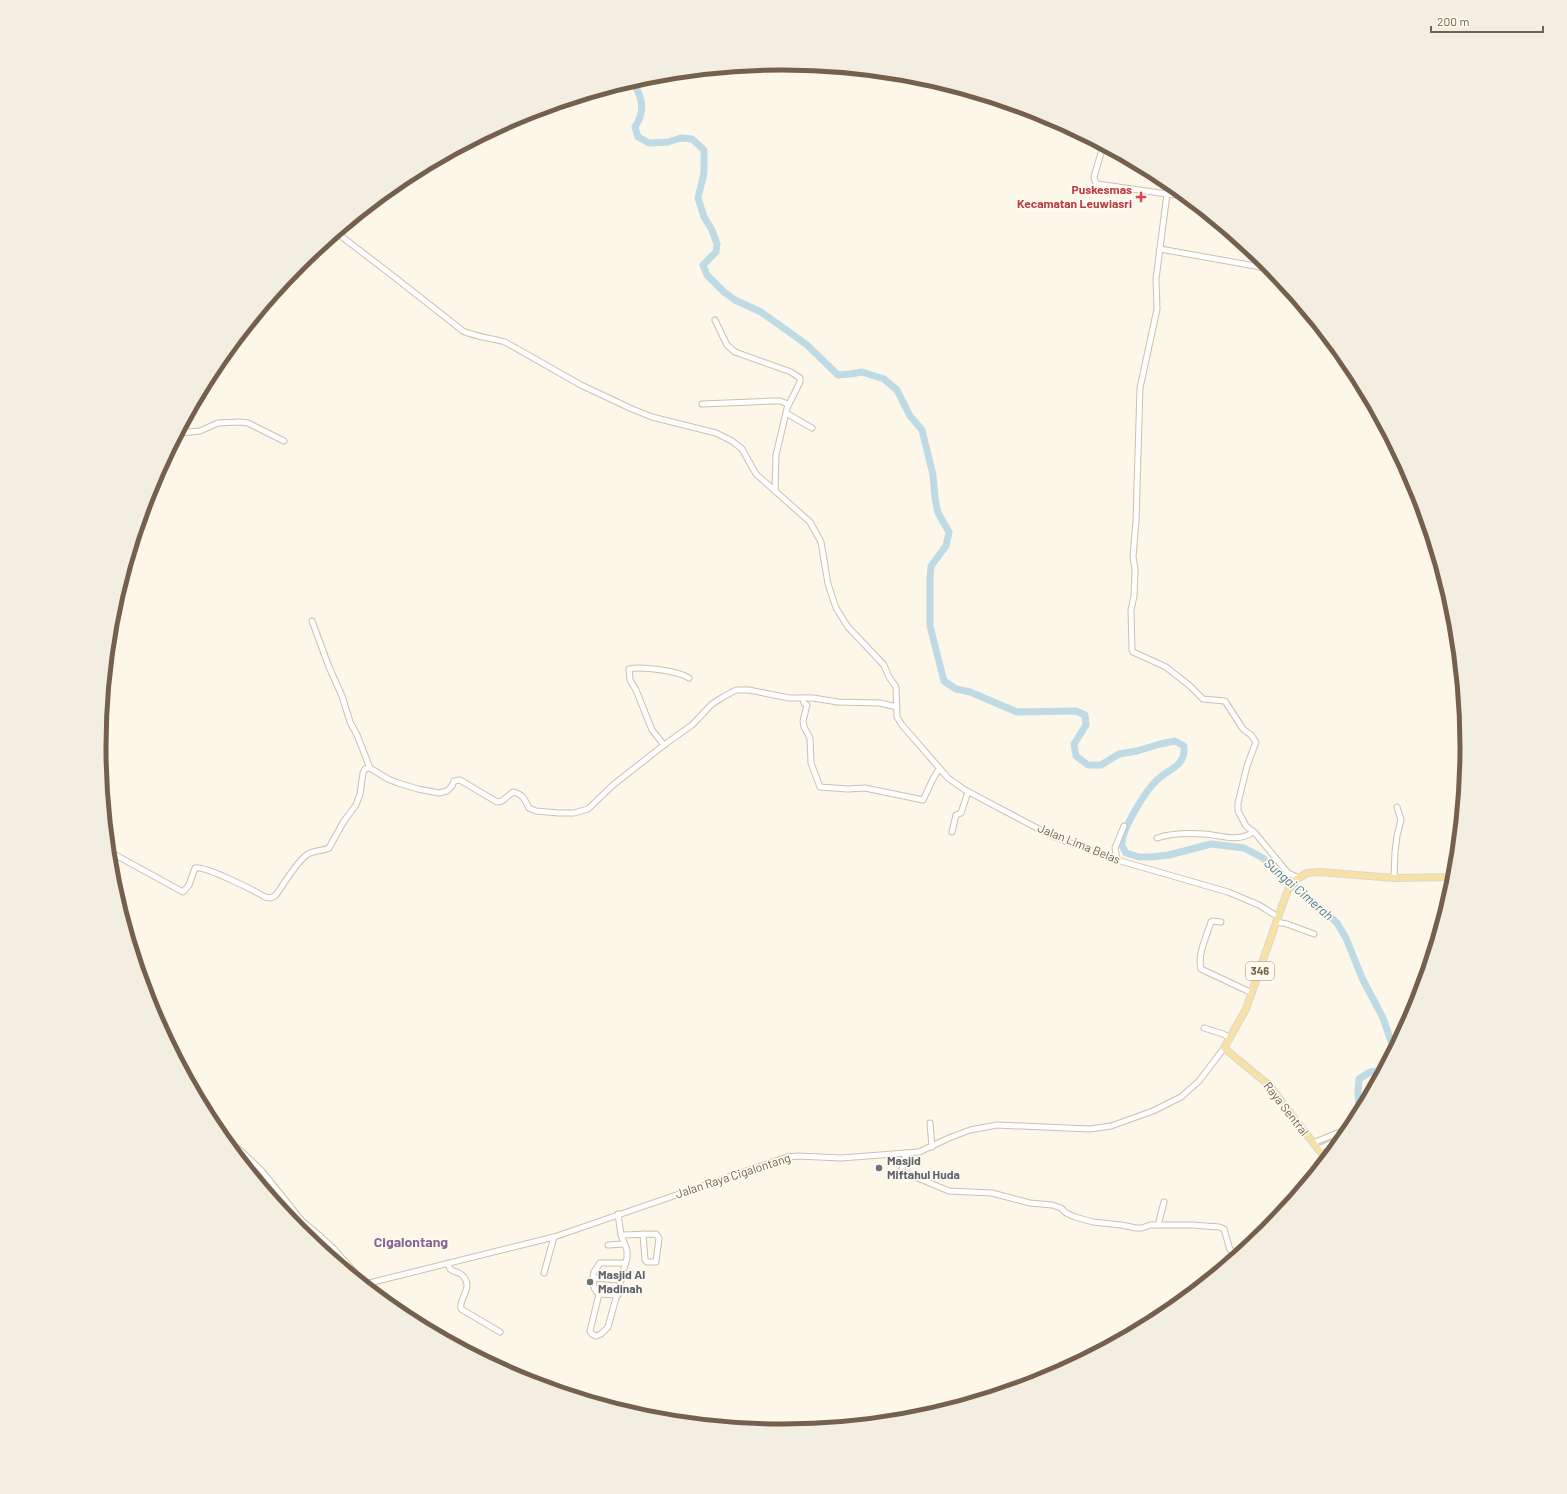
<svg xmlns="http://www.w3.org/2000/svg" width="1567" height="1494" viewBox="0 0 1567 1494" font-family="Barlow,sans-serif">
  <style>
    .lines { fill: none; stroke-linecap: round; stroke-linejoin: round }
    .river { stroke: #bedae5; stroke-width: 7 }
    .minor-casing { stroke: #cdc0af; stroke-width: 7 }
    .major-casing { stroke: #dbd6d1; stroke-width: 8 }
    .minor { stroke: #fff; stroke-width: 5 }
    .major { stroke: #f7e2a5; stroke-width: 6 }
    .health-dot { fill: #e0444e; stroke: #fefaef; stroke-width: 1.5 }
    .worship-dot { fill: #6b7280; stroke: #fefaef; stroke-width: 1.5 }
    .labels { text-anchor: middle; stroke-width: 3.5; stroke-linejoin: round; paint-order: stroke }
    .shield { fill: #fefaef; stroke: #9e8e7e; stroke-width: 1 }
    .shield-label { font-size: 11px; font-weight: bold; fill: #75604d }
    .health-label { font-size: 12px; font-weight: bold; fill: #be3a42; stroke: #fefaef; text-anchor: end }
    .street-label { font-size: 12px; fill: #75604d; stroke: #fefaef }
    .worship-label { font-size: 12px; font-weight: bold; fill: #5b616d; stroke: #fefaef; text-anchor: start }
    .water-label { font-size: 13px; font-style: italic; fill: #4b7a8e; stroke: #fefaef }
    .quarter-label { font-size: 14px; font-weight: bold; fill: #886691; stroke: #fefaef }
    .rim { fill: none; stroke: #75604d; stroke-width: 5 }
  </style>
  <rect width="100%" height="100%" fill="#fcf7e9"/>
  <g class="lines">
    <g class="river">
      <path d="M633 81C642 98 646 110 635 127L638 137 649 143 668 142 681 138 692 139 704 150V173L698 198 704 217 712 230 717 244 716 252 703 265 707 275 724 292 735 300 761 312 785 329 807 345 838 375 850 374 862 372 884 379 897 390 910 416 922 430 933 475 935 498 938 513 949 532 946 546 931 566 930 579V626L944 681 956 689 970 692 1017 712 1076 711 1085 715 1086 725 1074 744 1076 756 1088 765H1101L1119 754 1137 751 1160 744 1175 741 1184 746C1186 767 1169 768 1157 780 1146 790 1121 830 1122 845 1123 848 1125 851 1126 853L1139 857H1151L1169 855 1211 844 1244 848 1263 858 1279 875 1321 908 1337 923 1346 938 1362 978 1383 1018 1394 1050"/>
      <path d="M1361 1111C1357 1100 1358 1090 1359 1079L1370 1072 1382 1071"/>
    </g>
    <g class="minor-casing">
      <g id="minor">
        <polyline points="1103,146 1094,177 1095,181 1097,184 1167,194"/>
        <polyline points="1185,196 1167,194 1156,279 1157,309 1140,388 1136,521 1133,557 1135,569 1134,596 1131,610 1132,650 1133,652 1166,667 1190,686 1203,699 1225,701 1243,729 1251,735 1256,742 1247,766 1238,803 1238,811 1246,826 1255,833 1288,873 1299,878"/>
        <path d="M337 233 393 276 463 331C476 337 491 338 505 342L581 385 632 409 652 417 716 433 732 441 742 449 756 474 810 522 821 542 828 584 836 608 848 627 884 665 889 677 896 687 897 717 902 725 948 778 965 790 1052 836 1117 860 1228 892 1259 905 1278 917"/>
        <polyline points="1160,249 1272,269"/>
        <polyline points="1258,256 1259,267"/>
        <polyline points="715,320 727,345 735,352 791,372 800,378 800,382 788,406"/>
        <polyline points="702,404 773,401 780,401 788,404 776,455 775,490"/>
        <polyline points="786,413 812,428"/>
        <polyline points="180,433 200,431 218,423 239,422 248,423 284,441"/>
        <path d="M312 621 329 667 342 696 350 722 357 735 370 768 388 779 398 783 418 789 439 793 447 791 452 786 454 781 460 780 497 802 502 801 513 792C523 794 525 800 529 808L536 811 559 813H574L588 809 613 785 664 745 692 725 712 704 723 697 736 690H749L789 698H813L838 702 880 703 897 707"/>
        <polyline points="803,698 804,703 807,705 803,721 804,727 810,738 811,763 820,787 848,789 865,788 923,800 933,779 939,769"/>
        <path d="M664 745 652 730 636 690 630 680 629 669C642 666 678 671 689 678"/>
        <polyline points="952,832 956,815 961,813 968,792"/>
        <path d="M1157 838C1172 833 1189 833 1204 834 1221 835 1238 843 1253 832"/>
        <path d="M110 852 183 892 189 885 195 868C204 865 255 891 265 897L271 898 276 895C284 884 296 862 308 854 315 850 323 851 329 848L344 821 356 805 360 794 363 773 365 769 370 768"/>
        <polyline points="1117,860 1115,848 1124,826"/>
        <polyline points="1394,878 1395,852 1397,836 1401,820 1397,807"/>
        <path d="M1221 922 1213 921 1211 922C1207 935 1197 955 1201 969L1252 993"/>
        <polyline points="1276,922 1287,924 1314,934"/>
        <polyline points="1204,1028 1223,1034 1230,1038"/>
        <polyline points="930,1123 932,1147"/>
        <polyline points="223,1137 240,1150 261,1170 302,1221 320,1236 334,1249 365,1284"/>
        <polyline points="1313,1143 1352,1127"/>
        <polyline points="1318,1149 1344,1138"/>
        <polyline points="906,1153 902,1169 903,1172 949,1191 992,1193 1030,1203 1052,1205 1061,1208 1066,1213 1075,1217 1093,1222 1121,1225 1136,1228 1142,1228 1150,1225 1192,1225 1219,1227 1224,1229 1230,1250 1239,1253"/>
        <polyline points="252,1172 255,1165"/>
        <path d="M618 1214 621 1235 627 1250V1258L608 1327 601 1334 596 1336 592 1334 590 1331 599 1294C593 1290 594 1285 593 1278L621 1280"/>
        <polyline points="1158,1225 1164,1202"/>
        <polyline points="621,1235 656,1234 659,1238 656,1262 647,1262 645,1260 643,1234"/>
        <polyline points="608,1245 624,1244"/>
        <path d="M448 1263 450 1269C454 1272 459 1272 462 1275 475 1287 458 1299 461 1309L500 1332"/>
        <polyline points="544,1273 554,1237"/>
        <polyline points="593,1278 594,1272 600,1263 625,1263"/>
        <polyline points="365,1284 554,1237 787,1157 798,1156 841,1158 919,1152 949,1138 970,1130 997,1125 1090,1129 1111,1126 1153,1111 1181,1097 1199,1081 1224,1048"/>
        <polyline points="599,1294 618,1295"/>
      </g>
    </g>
    <g class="major-casing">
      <polyline id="major" points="1326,1159 1297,1122 1270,1086 1224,1048 1246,1009 1278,917 1288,890 1297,879 1307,873 1319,872 1394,878 1455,877"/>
    </g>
    <use href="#minor" class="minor"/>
    <use href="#major" class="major"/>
  </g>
  <path class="health-dot" d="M1139 191h4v4h4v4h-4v4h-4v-4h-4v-4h4z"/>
  <g class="worship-dot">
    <circle cx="879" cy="1168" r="4"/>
    <circle cx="590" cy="1282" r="4"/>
  </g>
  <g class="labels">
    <rect class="shield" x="1246" y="962" width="28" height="18" rx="3"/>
    <g class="shield-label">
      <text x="1260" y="975">346</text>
    </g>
    <g class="health-label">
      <text x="1132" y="194">Puskesmas<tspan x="1132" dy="14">Kecamatan Leuwiasri</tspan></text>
    </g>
    <g class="street-label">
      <text transform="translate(1079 844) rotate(22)" y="4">Jalan Lima Belas</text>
      <text transform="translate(1286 1109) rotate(52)" y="4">Raya Sentral</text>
      <text transform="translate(733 1176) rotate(-18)" y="4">Jalan Raya Cigalontang</text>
    </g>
    <g class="worship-label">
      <text x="887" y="1165">Masjid<tspan x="887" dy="14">Miftahul Huda</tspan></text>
      <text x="598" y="1279">Masjid Al<tspan x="598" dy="14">Madinah</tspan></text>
    </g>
    <g class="water-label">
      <text transform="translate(1299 889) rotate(41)" y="5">Sungai Cimerah</text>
    </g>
    <g class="quarter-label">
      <text x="411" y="1247">Cigalontang</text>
    </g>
  </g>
  <path d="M0 0H1567V1494H0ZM106 747a677 677 0 1 1 1354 0a677 677 0 1 1-1354 0Z" fill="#f3eee2" fill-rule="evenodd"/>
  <path class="rim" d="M106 747a677 677 0 1 1 1354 0a677 677 0 1 1-1354 0Z"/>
  <path d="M1431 26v6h112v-6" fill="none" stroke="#75604d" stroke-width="2"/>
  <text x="1437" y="26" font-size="12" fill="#75604d" stroke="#fefaef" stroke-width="3" paint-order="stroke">200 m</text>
</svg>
